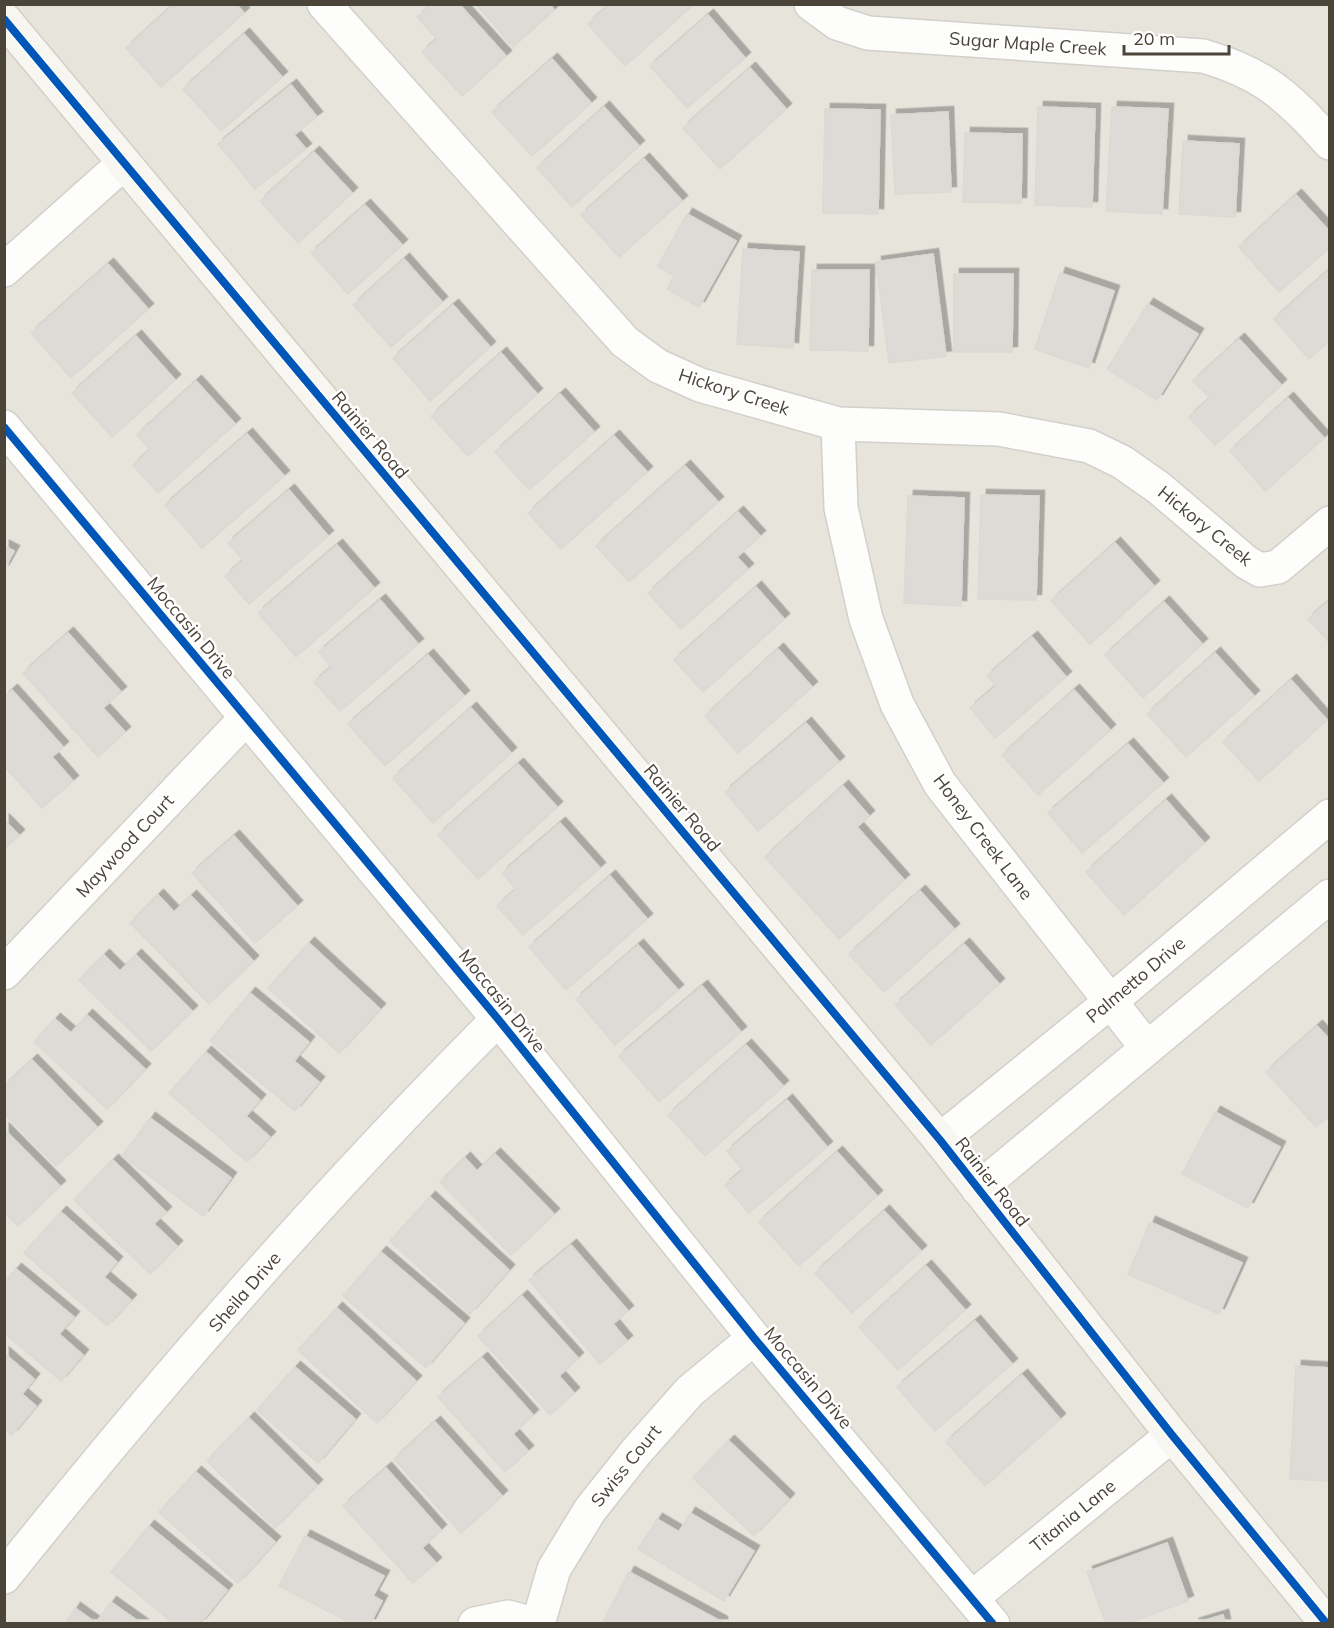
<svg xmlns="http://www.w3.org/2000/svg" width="1334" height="1628" viewBox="0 0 1334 1628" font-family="Mulish,sans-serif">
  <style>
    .residential { fill: #e7e4dc }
    .building { fill: #dedbd6; stroke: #dcd9d4; stroke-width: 1.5; filter: url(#shadow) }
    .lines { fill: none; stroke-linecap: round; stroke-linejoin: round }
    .street-casing { stroke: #d2d0cb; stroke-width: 36 }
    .secondary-casing { stroke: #d3cfc5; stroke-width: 36 }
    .street { stroke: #fdfdfc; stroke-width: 33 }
    .secondary { stroke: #f7f6f1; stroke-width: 33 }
    .cycleway-casing { stroke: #fff; stroke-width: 11 }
    .cycleway { stroke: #0057b8; stroke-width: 8 }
    .labels { text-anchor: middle; stroke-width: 5; stroke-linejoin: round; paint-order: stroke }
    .street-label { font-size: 18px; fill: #4b4439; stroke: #fff }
  </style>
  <defs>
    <filter id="shadow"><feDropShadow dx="5.5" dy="-5.5" stdDeviation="0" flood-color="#0004"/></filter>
  </defs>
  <rect width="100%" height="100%" fill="#f4f2ee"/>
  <rect class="residential" x="5" y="5" width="1324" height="1618"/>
  <g class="building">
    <polygon points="174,4 236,4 244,13 161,87 126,48"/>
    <polygon points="431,4 459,4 506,56 462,96 422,52 437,39 417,17"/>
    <polygon points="476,4 550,4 554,10 513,47"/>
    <polygon points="610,4 693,4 693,5 625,66 588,24"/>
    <polygon points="708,15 745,58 687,108 650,66"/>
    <polygon points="244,34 282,77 221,131 183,89"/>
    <polygon points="552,59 591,103 532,156 492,112"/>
    <polygon points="750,68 786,109 720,169 683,128"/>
    <polygon points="291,85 317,117 294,135 306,149 255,189 218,144"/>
    <polygon points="604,107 639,146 572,207 537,168"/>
    <polygon points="1038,107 1095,109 1092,207 1035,205"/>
    <polygon points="1112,107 1168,109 1162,214 1106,211"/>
    <polygon points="825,109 880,110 878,214 823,213"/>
    <polygon points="948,112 951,192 895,194 891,115"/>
    <polygon points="965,133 1022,134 1021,203 963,202"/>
    <polygon points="1183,141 1239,144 1235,217 1179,214"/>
    <polygon points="314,152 352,193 298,243 260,201"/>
    <polygon points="644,159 682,201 619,257 581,215"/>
    <polygon points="1296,195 1330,232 1330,247 1279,292 1239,247"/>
    <polygon points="365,205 402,245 348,294 311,253"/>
    <polygon points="687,214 736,241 699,307 667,289 674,276 658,266"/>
    <polygon points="743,249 799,252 793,348 737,344"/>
    <polygon points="933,254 946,356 889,363 876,262"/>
    <polygon points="404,259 442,302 391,347 353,305"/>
    <polygon points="108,264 148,309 71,378 31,333"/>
    <polygon points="1330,269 1330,341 1309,359 1274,319"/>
    <polygon points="812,270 869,270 868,351 810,350"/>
    <polygon points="1060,273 1114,291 1089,368 1035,349"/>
    <polygon points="954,274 1013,274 1012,352 954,352"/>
    <polygon points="1148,304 1198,334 1157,400 1107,369"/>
    <polygon points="453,305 490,347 430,401 393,358"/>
    <polygon points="136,336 175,380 112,437 72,393"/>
    <polygon points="1239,339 1281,385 1215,445 1189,417 1210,398 1193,381"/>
    <polygon points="501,353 537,394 468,456 431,416"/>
    <polygon points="196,381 235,424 158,493 133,465 150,450 137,435"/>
    <polygon points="560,394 594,432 529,490 495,452"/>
    <polygon points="1288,398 1324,438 1265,491 1230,451"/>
    <polygon points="247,434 284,476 202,548 165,505"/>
    <polygon points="614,436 647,472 561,549 528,513"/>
    <polygon points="685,466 718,502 629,582 596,546"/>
    <polygon points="289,490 328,536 249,604 225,576 243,560 228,543"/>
    <polygon points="981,495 1039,496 1036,600 978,599"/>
    <polygon points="908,496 964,498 961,606 904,603"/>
    <polygon points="738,512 760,536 737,557 748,569 681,629 648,593"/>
    <polygon points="1115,543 1154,586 1090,644 1051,601"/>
    <polygon points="337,545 374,588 296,657 258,613"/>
    <polygon points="4,546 14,551 4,569"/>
    <polygon points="756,587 784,619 703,692 674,660"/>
    <polygon points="380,600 418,644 340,711 314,682 331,667 319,652"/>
    <polygon points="1330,600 1330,643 1308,619"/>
    <polygon points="1164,602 1202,644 1143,698 1105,655"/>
    <polygon points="68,633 121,692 103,708 125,732 98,757 23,673"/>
    <polygon points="1032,637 1066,677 995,738 970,708 996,686 987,676"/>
    <polygon points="778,649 812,687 738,753 705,716"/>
    <polygon points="1215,653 1254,696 1186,757 1147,714"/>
    <polygon points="428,655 464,696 385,766 348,724"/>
    <polygon points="1291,680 1327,720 1259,781 1223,742"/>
    <polygon points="12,690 63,747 52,757 73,781 42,808 4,766 4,697"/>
    <polygon points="1074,690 1110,730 1038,795 1002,755"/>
    <polygon points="471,708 511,753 433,823 393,778"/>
    <polygon points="806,723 839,762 758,831 725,792"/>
    <polygon points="1128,744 1163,783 1082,853 1048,813"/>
    <polygon points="518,764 557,807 478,879 438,835"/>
    <polygon points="843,786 869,816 857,827 904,880 839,939 765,857"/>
    <polygon points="1166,800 1204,843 1124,915 1086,872"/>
    <polygon points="4,820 19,835 4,849"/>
    <polygon points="560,823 600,868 523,935 497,906 516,889 502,873"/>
    <polygon points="234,836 297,906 255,943 192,873"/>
    <polygon points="610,876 647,919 566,990 529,947"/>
    <polygon points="920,891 954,929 884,992 849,954"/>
    <polygon points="158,895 174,912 191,896 253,961 209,1004 130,923"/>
    <polygon points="309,943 380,1009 339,1053 268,988"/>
    <polygon points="964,944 999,984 931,1045 895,1005"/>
    <polygon points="638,945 678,990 615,1045 576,999"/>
    <polygon points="104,955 120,971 136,955 192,1011 151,1051 79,980"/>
    <polygon points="702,986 741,1032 659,1102 619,1056"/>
    <polygon points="250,993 309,1042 294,1061 319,1082 295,1111 210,1041"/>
    <polygon points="87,1015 145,1069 107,1109 34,1042 55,1019 71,1033"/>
    <polygon points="1317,1026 1330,1040 1330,1115 1316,1127 1266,1072"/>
    <polygon points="746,1045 783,1086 705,1156 668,1115"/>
    <polygon points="206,1052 260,1100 246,1116 270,1137 247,1162 169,1093"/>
    <polygon points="32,1060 97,1127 56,1166 4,1113 4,1086"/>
    <polygon points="787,1100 827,1147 749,1213 725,1185 743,1170 727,1151"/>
    <polygon points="1215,1112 1280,1147 1248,1208 1182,1174"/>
    <polygon points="150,1118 231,1178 203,1216 122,1156"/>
    <polygon points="4,1129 60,1186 18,1226 4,1212"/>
    <polygon points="837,1152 877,1196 799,1266 759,1222"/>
    <polygon points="495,1154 554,1214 511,1255 440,1182 465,1158 477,1171"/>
    <polygon points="113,1160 166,1212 154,1224 177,1246 150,1274 74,1200"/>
    <polygon points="430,1197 509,1270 470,1314 390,1241"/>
    <polygon points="884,1211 921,1251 852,1313 815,1273"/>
    <polygon points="61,1212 117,1262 104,1277 131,1300 107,1326 24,1253"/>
    <polygon points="1150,1222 1242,1263 1219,1314 1128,1274"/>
    <polygon points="571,1245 628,1311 613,1324 627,1341 600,1364 529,1280"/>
    <polygon points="381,1252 464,1323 426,1368 343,1296"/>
    <polygon points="926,1266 965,1310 898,1370 859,1327"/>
    <polygon points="16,1269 74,1317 59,1334 83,1355 61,1381 4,1333 4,1283"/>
    <polygon points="522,1296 578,1358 559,1376 574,1393 550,1415 478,1336"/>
    <polygon points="337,1308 416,1381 377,1423 298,1350"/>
    <polygon points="975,1321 1012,1364 935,1431 897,1387"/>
    <polygon points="4,1353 34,1379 22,1394 36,1406 12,1435 4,1429"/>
    <polygon points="482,1358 533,1415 513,1434 528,1451 505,1472 438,1397"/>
    <polygon points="1296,1366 1330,1368 1330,1481 1290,1479"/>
    <polygon points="295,1367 355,1419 318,1463 257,1410"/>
    <polygon points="1022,1375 1060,1419 985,1486 946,1442"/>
    <polygon points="249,1418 317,1485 275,1528 207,1461"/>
    <polygon points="435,1422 502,1496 461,1533 394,1459"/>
    <polygon points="729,1441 789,1499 754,1536 693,1478"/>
    <polygon points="386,1468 441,1530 422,1548 436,1563 413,1583 343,1506"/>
    <polygon points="196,1472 275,1542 238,1583 159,1512"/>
    <polygon points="690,1513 754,1551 724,1601 638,1549 657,1519 679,1532"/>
    <polygon points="149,1526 227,1590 200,1624 174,1624 111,1572"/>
    <polygon points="305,1536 384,1576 373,1596 382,1601 370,1624 353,1624 279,1586"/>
    <polygon points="1167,1543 1188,1601 1126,1624 1106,1624 1087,1572"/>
    <polygon points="629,1572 722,1622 722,1624 602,1624"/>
    <polygon points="111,1602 142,1624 65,1624 75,1608 96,1623"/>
    <polygon points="1223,1615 1225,1624 1193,1624"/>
  </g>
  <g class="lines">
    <g class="street-casing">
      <g id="street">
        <polyline points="324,4 625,342 658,366 700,385 838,424 999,429 1089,446 1122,462 1159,488 1246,562 1260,570 1278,567 1330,523"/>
        <path d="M811 4 837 23 868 33 1203 56C1265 74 1287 96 1330 143"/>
        <polyline points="4,270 124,163"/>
        <polyline points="838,424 841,508 866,619 897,704 940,784 1147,1048"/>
        <polyline points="4,427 498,1019 754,1338 993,1624"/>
        <polyline points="4,973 246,718"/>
        <polyline points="940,1140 1110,1002 1330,816"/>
        <polyline points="978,1189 1330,896"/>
        <path d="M4 1577C159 1383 323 1194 498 1019"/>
        <polyline points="973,1597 1172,1435"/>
        <polyline points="475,1624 508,1617 533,1624"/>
        <polyline points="538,1624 554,1569 590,1510 636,1452 690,1391 754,1338"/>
      </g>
    </g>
    <g class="secondary-casing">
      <polyline id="secondary" points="4,19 940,1140 1172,1435 1327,1624"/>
    </g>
    <use href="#street" class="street"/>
    <use href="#secondary" class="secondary"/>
    <g class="cycleway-casing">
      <g id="cycleway">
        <polyline points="4,19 940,1140 1172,1435 1327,1624"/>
        <polyline points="4,427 498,1019 754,1338 993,1624"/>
      </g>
    </g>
    <use href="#cycleway" class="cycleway"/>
  </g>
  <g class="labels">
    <g class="street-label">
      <text transform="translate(1028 44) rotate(4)" y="6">Sugar Maple Creek</text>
      <text transform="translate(734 392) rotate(18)" y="6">Hickory Creek</text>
      <text transform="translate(370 435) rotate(50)" y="6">Rainier Road</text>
      <text transform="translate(1205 526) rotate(39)" y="6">Hickory Creek</text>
      <text transform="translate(191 628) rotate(50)" y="6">Moccasin Drive</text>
      <text transform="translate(682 808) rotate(50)" y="6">Rainier Road</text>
      <text transform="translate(983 837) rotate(53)" y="6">Honey Creek Lane</text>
      <text transform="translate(125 846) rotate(-47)" y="6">Maywood Court</text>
      <text transform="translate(1136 980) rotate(-40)" y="6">Palmetto Drive</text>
      <text transform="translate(502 1001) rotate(51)" y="6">Moccasin Drive</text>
      <text transform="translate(992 1182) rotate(52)" y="6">Rainier Road</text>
      <text transform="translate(245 1292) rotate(-49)" y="6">Sheila Drive</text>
      <text transform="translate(808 1378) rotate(50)" y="6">Moccasin Drive</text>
      <text transform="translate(626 1466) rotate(-51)" y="6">Swiss Court</text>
      <text transform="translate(1073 1516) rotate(-39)" y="6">Titania Lane</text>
    </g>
  </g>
  <rect width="1334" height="1628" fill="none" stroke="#4b4439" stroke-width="12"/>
  <path d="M1124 45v9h105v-9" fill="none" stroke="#4b4439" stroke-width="3"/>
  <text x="1133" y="45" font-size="18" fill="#4b4439" stroke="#ffffff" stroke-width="4.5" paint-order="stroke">20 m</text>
</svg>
